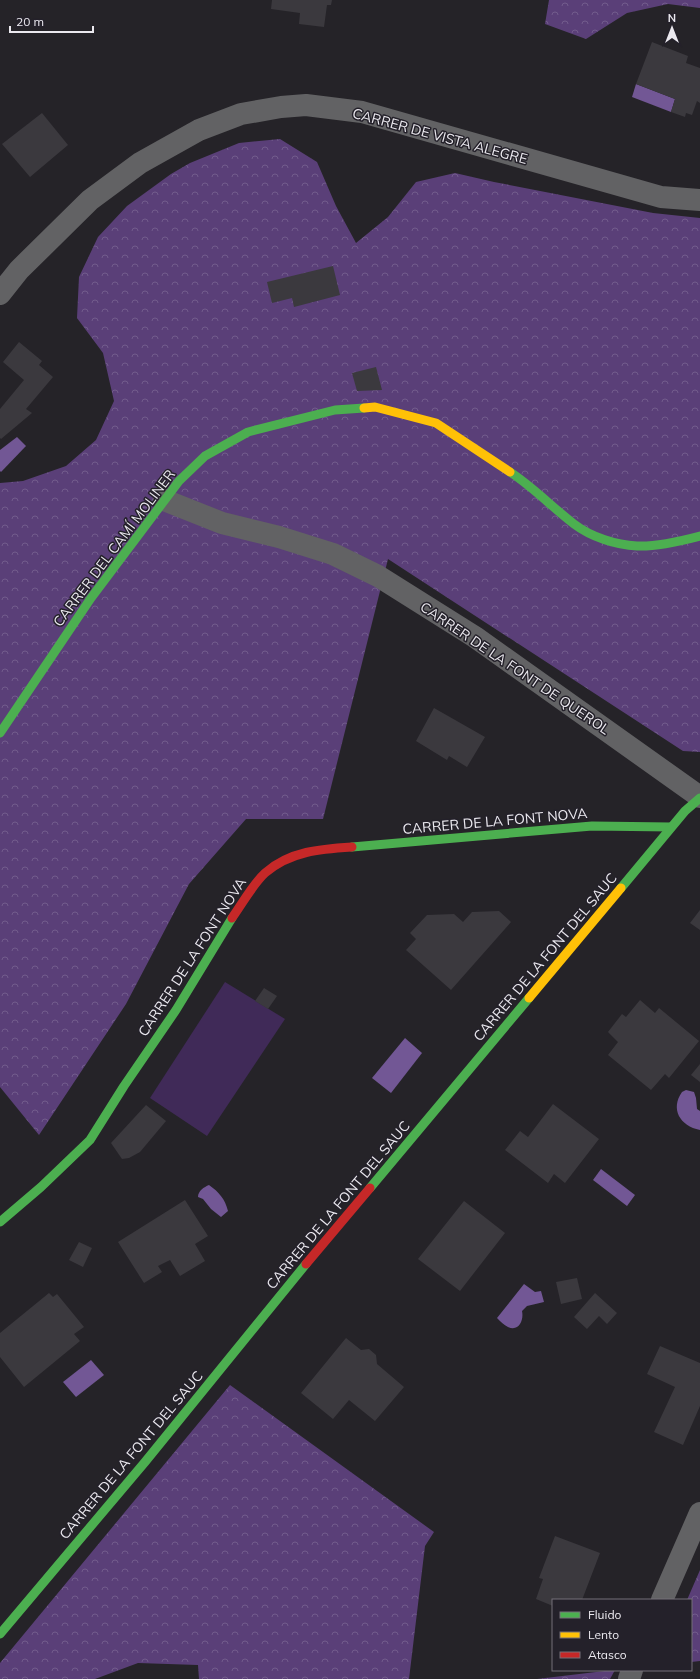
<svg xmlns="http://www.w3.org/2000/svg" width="700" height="1679" viewBox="0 0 700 1679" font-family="Mulish,sans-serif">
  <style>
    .forest { fill: url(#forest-crowns) }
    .park { fill: #402a58 }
    .water { fill: #725795 }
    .building { fill: #3b393e }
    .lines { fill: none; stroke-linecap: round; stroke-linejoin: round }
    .street { stroke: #626264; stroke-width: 22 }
    .fast { stroke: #4caf50; stroke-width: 9 }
    .slow { stroke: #ffc107; stroke-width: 9 }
    .jam { stroke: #c62828; stroke-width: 9 }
    .labels { text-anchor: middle; stroke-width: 3; stroke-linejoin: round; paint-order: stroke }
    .street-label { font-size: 14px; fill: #ebe9ef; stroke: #24212a }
  </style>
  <defs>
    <pattern id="forest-crowns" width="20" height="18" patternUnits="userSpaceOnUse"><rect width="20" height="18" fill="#5a3f78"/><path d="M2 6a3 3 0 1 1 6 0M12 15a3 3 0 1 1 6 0" fill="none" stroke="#725b8c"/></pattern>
  </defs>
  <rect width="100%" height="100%" fill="#252328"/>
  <g class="forest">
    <polygon points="549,0 700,0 700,8 668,4 627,13 586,39 545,24"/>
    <polygon points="280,139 317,162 336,206 356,243 388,217 416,182 455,173 494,182 653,213 700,218 700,752 683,751 388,559 323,819 246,819 189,884 126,1004 39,1135 0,1087 0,483 23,481 66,466 96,440 114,401 103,353 77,318 79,277 98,237 127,206 171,174 190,163 239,143"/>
    <polygon points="230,1385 434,1532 425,1546 409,1679 199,1679 198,1665 138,1663 95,1679 0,1679 0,1663"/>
    <polygon points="700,1570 700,1661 691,1662 691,1600 687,1600"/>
    <polygon points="613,1670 615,1670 610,1679 537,1679"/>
  </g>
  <polygon class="park" points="225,982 285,1019 207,1136 150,1098"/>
  <g class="water">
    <polygon points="636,84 675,99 671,112 632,97"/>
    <polygon points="17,437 26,446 1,472 0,471 0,450"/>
    <polygon points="405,1038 422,1053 391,1093 372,1078"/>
    <path d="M686 1090 694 1092 696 1098 697 1109 700 1111V1130C680 1126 670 1109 682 1092Z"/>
    <polygon points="601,1169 635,1195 627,1206 593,1180"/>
    <path d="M209 1185C219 1192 225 1199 228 1211L221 1217 211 1209 203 1199 198 1197C198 1191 204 1187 209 1185Z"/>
    <path d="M524 1284 535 1292 541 1291 544 1302 527 1306 522 1311C524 1320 519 1332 508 1327 504 1325 500 1321 497 1318Z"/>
    <polygon points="91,1360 104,1375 76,1397 63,1382"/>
  </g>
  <g class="building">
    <polygon points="272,0 332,0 331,5 327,5 324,27 299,24 300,13 271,9"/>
    <polygon points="652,42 688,56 686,63 700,68 700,103 697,101 692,115 686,113 685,117 671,112 675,99 636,84"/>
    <polygon points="42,113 68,145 30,177 2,144"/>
    <polygon points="333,266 340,295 294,307 292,298 272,303 267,282"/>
    <polygon points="19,342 42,361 39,365 53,377 26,409 32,413 1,439 0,438 0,409 24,380 3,362"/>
    <polygon points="376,367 382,390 357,391 352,373"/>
    <polygon points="434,708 485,737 467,767 449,756 447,760 416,741"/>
    <polygon points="700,910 700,930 690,923"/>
    <polygon points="499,911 511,922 451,990 406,950 416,939 410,933 427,915 454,914 463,922 472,912"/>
    <polygon points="264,988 277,996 268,1009 255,1001"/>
    <polygon points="640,1000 655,1013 659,1008 699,1041 669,1078 665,1074 651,1090 608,1055 618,1042 608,1032 622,1014 626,1017"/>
    <polygon points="700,1064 700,1082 691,1075"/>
    <polygon points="553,1104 599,1139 565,1183 554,1174 548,1183 505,1150 520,1131 528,1137"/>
    <polygon points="146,1105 166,1121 140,1152 129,1158 122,1159 111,1143"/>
    <polygon points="185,1200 208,1236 195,1244 205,1261 180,1276 170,1260 158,1266 162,1272 144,1283 118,1242"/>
    <polygon points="464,1201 505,1233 460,1291 418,1259"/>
    <polygon points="79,1242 92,1248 83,1267 69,1260"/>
    <polygon points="577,1278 582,1299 561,1304 556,1282"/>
    <polygon points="49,1293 53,1297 57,1294 84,1327 74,1334 80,1341 24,1387 0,1357 0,1333"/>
    <polygon points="595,1293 617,1313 607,1324 599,1316 587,1329 574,1317"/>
    <polygon points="346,1338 361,1350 369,1349 376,1355 377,1364 404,1387 375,1421 349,1400 333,1419 301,1393"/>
    <polygon points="660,1346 700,1363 700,1406 683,1445 654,1432 675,1387 647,1374"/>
    <polygon points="555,1536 600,1553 582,1600 553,1600 553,1606 536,1599 543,1579 539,1578"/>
  </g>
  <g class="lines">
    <g class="street">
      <polyline points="0,294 19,270 90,200 140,163 199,130 241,114 281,107 306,105 362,112 661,197 700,200"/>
      <polyline points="164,500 222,523 279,537 333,554 378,576 475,637 700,797"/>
      <polyline points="662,1600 700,1513"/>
      <polyline points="629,1679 632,1670"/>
    </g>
    <g class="fast">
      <path d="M510 472C533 487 552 507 574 524 591 537 616 545 637 546 656 547 681 541 700 536"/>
      <polyline points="0,733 91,598 179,481 205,456 248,432 335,410 364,408"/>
      <polyline points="352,847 592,826 671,827"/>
      <polyline points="621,888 685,811 700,798"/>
      <polyline points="370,1188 529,998"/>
      <polyline points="0,1222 41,1187 90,1140 124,1086 176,1010 232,918"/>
      <polyline points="0,1634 145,1462 306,1264"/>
    </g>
    <g class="slow">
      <polyline points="364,408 375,407 436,423 510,472"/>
      <polyline points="529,998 621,888"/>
    </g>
    <g class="jam">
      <path d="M232 918C242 904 253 884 265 873 290 851 321 849 352 847"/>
      <polyline points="306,1264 370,1188"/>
    </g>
  </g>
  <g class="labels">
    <g class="street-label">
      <text transform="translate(440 136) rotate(15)" y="5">CARRER DE VISTA ALEGRE</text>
      <text transform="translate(114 548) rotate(-53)" y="5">CARRER DEL CAMÍ MOLINER</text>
      <text transform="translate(515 668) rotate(34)" y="5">CARRER DE LA FONT DE QUEROL</text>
      <text transform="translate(495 821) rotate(-5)" y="5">CARRER DE LA FONT NOVA</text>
      <text transform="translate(192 957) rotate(-57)" y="5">CARRER DE LA FONT NOVA</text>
      <text transform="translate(545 957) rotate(-50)" y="5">CARRER DE LA FONT DEL SAUC</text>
      <text transform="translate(338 1205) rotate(-50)" y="5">CARRER DE LA FONT DEL SAUC</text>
      <text transform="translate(131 1455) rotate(-50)" y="5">CARRER DE LA FONT DEL SAUC</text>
    </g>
  </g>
  <rect x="552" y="1599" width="140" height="72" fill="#24212a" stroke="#747179"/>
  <rect x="560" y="1612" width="20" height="6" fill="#4caf50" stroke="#747179"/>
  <text x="588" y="1619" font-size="12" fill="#ebe9ef">Fluido</text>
  <rect x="560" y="1632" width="20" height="6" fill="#ffc107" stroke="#747179"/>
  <text x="588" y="1639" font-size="12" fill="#ebe9ef">Lento</text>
  <rect x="560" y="1652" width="20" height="6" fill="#c62828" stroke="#747179"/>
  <text x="588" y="1659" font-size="12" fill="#ebe9ef">Atasco</text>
  <g transform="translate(672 28)" stroke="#24212a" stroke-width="3" paint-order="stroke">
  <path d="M0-3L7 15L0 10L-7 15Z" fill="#ebe9ef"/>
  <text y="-6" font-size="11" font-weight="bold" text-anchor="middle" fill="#ebe9ef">N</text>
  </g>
  <path d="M10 26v6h83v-6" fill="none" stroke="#ebe9ef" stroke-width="2"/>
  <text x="16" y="26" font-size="12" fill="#ebe9ef" stroke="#24212a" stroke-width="3" paint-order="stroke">20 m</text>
</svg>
